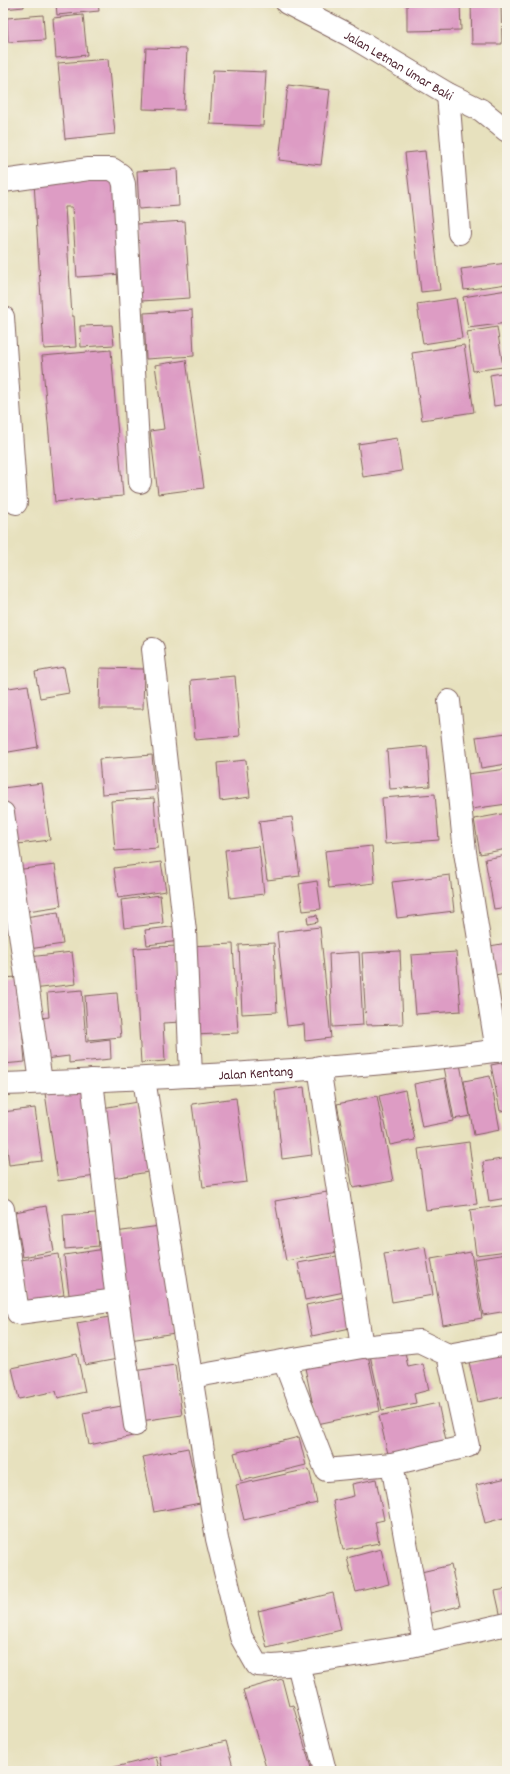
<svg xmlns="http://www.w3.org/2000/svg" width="510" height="1774" viewBox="0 0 510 1774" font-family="Dekko,sans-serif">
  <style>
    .building { fill: #dd9cc4 }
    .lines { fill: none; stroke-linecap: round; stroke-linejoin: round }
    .minor-casing { stroke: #81635e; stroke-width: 24 }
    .tertiary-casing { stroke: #81635e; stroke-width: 24 }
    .minor { stroke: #fff; stroke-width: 22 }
    .tertiary { stroke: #fff; stroke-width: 22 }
    .labels { text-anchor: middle; stroke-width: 4; stroke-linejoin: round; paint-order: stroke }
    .street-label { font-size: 14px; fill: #4a1f2b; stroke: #f7f3e8 }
  </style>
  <rect width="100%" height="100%" fill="#f7f3e8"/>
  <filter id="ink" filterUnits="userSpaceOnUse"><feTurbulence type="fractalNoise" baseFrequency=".025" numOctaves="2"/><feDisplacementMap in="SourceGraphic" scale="8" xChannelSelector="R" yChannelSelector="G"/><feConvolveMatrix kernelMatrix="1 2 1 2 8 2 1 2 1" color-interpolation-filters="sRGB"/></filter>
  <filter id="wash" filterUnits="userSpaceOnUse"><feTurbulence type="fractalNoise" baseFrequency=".012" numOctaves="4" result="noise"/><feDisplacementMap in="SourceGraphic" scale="16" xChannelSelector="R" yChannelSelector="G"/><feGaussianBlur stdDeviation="0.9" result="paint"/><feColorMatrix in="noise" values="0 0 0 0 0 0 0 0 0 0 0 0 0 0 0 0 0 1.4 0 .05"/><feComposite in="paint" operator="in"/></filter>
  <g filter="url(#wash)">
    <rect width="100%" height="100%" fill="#e7e1be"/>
    <g id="blocks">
      <g class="building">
        <polygon points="3,3 24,3 24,7 3,9"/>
        <polygon points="56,3 98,3 99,11 57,15"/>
        <polygon points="407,3 460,3 461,30 407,31"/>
        <polygon points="471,3 501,3 502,44 472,44"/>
        <polygon points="43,15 45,40 8,42 7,18"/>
        <polygon points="83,15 87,55 56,58 53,18"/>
        <polygon points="146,48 187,49 184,110 143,109"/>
        <polygon points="108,59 115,134 65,139 58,63"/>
        <polygon points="213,70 266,72 263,126 210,124"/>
        <polygon points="288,85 330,90 321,165 279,160"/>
        <polygon points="425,151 440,290 421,292 405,153"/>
        <polygon points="177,169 179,206 139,209 137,171"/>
        <polygon points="116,177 123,274 77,277 72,207 65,207 72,316 74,316 76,347 44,349 34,182"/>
        <polygon points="185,221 190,298 141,301 137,224"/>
        <polygon points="507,263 507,284 464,290 461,269"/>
        <polygon points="507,290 507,323 468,328 463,297"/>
        <polygon points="456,298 462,338 423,344 417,304"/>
        <polygon points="192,310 194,356 146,359 144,313"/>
        <polygon points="112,325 114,345 81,347 80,326"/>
        <polygon points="497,327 503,367 473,371 467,332"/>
        <polygon points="464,345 474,412 422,420 412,353"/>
        <polygon points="111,350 123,496 55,502 42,356"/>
        <polygon points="186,360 204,488 158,494 150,431 164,429 155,365"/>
        <polygon points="507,372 507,404 494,406 490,375"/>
        <polygon points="397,438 402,471 363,477 358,444"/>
        <polygon points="64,667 69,693 40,698 35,672"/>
        <polygon points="100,668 144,669 143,709 99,709"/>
        <polygon points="235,676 240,736 195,740 191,680"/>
        <polygon points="28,685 38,747 3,753 3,689"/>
        <polygon points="507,733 507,764 481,768 476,737"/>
        <polygon points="427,746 430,786 390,789 387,750"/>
        <polygon points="152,755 155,790 102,794 99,759"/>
        <polygon points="246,760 250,797 220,801 217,763"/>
        <polygon points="507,769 507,804 471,809 467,774"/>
        <polygon points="42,783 50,840 10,845 3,788"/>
        <polygon points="435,794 439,840 385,844 382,798"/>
        <polygon points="154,798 158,848 115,851 111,801"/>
        <polygon points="507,813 507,849 480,854 474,819"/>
        <polygon points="292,817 300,876 267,880 259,821"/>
        <polygon points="259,846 264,894 230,898 225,850"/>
        <polygon points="372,846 375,883 329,888 325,851"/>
        <polygon points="507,855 507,907 494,909 485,859"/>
        <polygon points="161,862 166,891 118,898 114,868"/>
        <polygon points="55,865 61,906 21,912 15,870"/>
        <polygon points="450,875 454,911 397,918 392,882"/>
        <polygon points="317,881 321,909 303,911 299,884"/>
        <polygon points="160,895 163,923 124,928 121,900"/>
        <polygon points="58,912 63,944 29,949 25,917"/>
        <polygon points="317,915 318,922 308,924 307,917"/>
        <polygon points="178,926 180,941 147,945 145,930"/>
        <polygon points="320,927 331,1038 305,1041 304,1024 287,1026 277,932"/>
        <polygon points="274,943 277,1012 242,1014 239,945"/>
        <polygon points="507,943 507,977 506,978 505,973 495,975 490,946"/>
        <polygon points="233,944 238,1033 194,1035 189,946"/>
        <polygon points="177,946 182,1022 163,1023 165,1061 141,1063 134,948"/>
        <polygon points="400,951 403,1024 366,1025 362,953"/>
        <polygon points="72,952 76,984 33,989 29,957"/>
        <polygon points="359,952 363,1025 332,1027 329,954"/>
        <polygon points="456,952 461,1011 416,1014 411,955"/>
        <polygon points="18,977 25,1062 3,1064 3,978"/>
        <polygon points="82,990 86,1042 110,1039 111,1059 69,1063 69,1056 45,1059 41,1018 49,1017 47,993"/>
        <polygon points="117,993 121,1037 88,1040 85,996"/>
        <polygon points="507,1062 507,1110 500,1111 491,1065"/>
        <polygon points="460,1064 470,1116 454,1119 444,1067"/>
        <polygon points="490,1076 500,1130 474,1135 464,1081"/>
        <polygon points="445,1078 453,1121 422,1127 414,1084"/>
        <polygon points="304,1087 312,1155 282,1159 275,1091"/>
        <polygon points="83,1088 96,1176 58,1181 45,1093"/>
        <polygon points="405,1090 415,1140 390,1145 379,1096"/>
        <polygon points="377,1096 393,1181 353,1188 337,1104"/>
        <polygon points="236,1098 247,1182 203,1187 192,1104"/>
        <polygon points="137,1102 148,1172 113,1178 102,1108"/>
        <polygon points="35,1108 42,1161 9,1165 3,1112"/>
        <polygon points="469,1142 477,1204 426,1210 418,1149"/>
        <polygon points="507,1158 507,1198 489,1201 483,1162"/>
        <polygon points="333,1191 344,1251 286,1261 275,1201"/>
        <polygon points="507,1205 507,1251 476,1255 470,1210"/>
        <polygon points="46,1206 54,1251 23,1257 15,1212"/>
        <polygon points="96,1213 99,1246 65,1249 63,1215"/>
        <polygon points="160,1226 175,1333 130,1340 115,1232"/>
        <polygon points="425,1247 433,1295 392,1302 384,1254"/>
        <polygon points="105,1249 111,1296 70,1302 64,1255"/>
        <polygon points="471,1252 482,1318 443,1325 431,1259"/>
        <polygon points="58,1254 64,1295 27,1301 21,1260"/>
        <polygon points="507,1254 507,1311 483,1315 474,1259"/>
        <polygon points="342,1255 349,1291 305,1300 298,1263"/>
        <polygon points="3,1256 12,1310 3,1311"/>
        <polygon points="349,1296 355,1327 312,1336 306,1305"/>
        <polygon points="115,1316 123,1358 85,1365 77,1323"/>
        <polygon points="404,1347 408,1367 423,1364 429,1390 414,1394 416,1403 382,1410 370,1355"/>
        <polygon points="77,1354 85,1392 58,1398 56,1391 19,1399 12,1368"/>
        <polygon points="506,1354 507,1396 478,1402 469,1362"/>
        <polygon points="368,1355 380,1411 317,1424 305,1368"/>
        <polygon points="175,1365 182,1415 141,1421 134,1371"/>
        <polygon points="438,1403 447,1445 389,1458 379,1416"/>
        <polygon points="127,1405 133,1436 89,1445 83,1413"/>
        <polygon points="299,1437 306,1465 241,1481 234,1453"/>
        <polygon points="188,1448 200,1503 154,1512 143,1457"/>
        <polygon points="309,1469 317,1503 244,1520 236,1485"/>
        <polygon points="507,1478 507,1517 485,1523 476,1485"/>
        <polygon points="376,1479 384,1520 375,1522 379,1543 343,1550 333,1501 354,1496 352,1484"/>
        <polygon points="381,1549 389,1584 356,1592 347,1558"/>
        <polygon points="451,1565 460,1606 426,1614 417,1573"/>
        <polygon points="507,1589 507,1620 502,1622 495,1591"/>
        <polygon points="333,1593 341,1630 267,1648 258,1611"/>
        <polygon points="282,1679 289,1706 293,1705 311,1768 302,1771 267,1771 243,1690"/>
        <polygon points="226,1741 234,1771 163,1771 160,1757"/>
        <polygon points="156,1757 160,1771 103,1771 103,1770"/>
      </g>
    </g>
  </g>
  <g filter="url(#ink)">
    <use href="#blocks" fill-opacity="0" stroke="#81635e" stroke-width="1"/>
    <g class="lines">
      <g class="minor-casing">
        <g id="minor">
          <polyline points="448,94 459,233"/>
          <polyline points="3,181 89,169 112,169 121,175 124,184 140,482"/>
          <polyline points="3,317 16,503"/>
          <polyline points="153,649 185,931 191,1076"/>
          <polyline points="449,701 465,852 497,1051"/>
          <polyline points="3,813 41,1082"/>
          <polyline points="319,1067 362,1347 419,1341 448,1355 507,1344"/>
          <polyline points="144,1079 217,1539 241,1637 257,1665 273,1666 298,1664 325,1771"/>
          <polyline points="92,1080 115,1284 135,1425"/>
          <path id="s1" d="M3 1084C150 1078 298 1073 444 1057 465 1055 486 1052 507 1049"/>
          <polyline points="3,1209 18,1313 117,1300"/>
          <polyline points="284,1361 326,1470 392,1464"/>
          <polyline points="191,1377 362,1347"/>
          <polyline points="424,1643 392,1464 468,1446 448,1355"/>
          <polyline points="298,1664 411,1646 507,1624"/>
        </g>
      </g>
      <g class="tertiary-casing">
        <g id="tertiary">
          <path id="s2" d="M287 3 349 35 448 94 481 110 507 131"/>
        </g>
      </g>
      <use href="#minor" class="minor"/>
      <use href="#tertiary" class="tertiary"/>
    </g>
  </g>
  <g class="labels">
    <g class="street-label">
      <text dy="5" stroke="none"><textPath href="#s2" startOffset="128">Jalan Letnan Umar Baki</textPath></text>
      <text dy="5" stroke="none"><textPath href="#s1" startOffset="253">Jalan Kentang</textPath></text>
    </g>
  </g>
  <rect width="510" height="1774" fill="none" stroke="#f7f3e8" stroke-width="16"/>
</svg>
